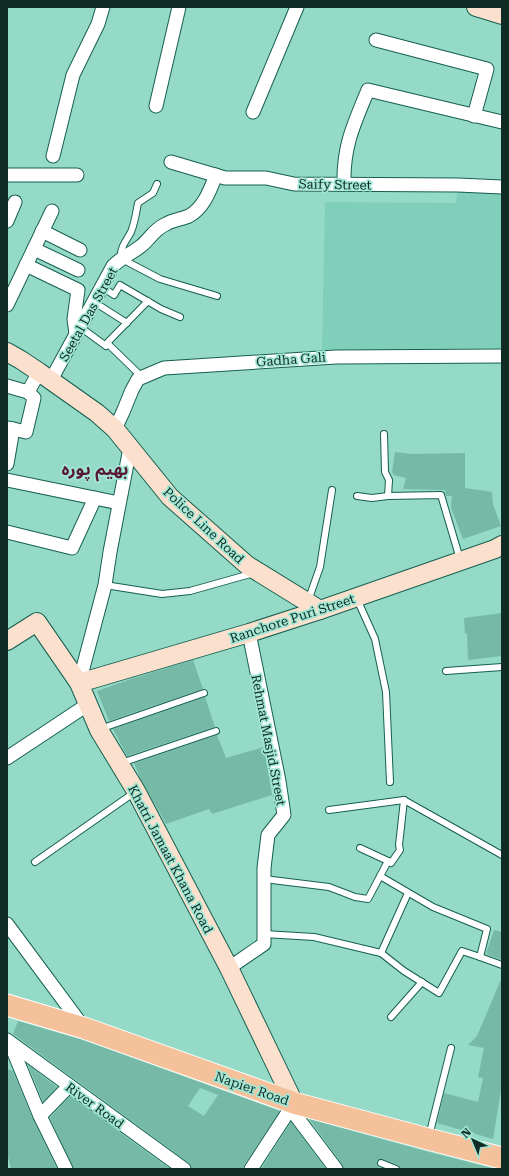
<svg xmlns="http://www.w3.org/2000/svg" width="509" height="1176" viewBox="0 0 509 1176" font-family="'Roboto Serif','Noto Sans Arabic',serif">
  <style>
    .built { fill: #80cfba }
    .building { fill: #76b9a7; fill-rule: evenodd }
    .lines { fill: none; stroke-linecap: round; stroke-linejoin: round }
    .lane-casing { stroke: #165f50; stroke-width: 8 }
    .street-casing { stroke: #165f50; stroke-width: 15 }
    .secondary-casing { stroke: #165f50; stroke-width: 20 }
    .primary-casing { stroke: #fff; stroke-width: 23 }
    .lane { stroke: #fff; stroke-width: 6 }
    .street { stroke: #fff; stroke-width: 13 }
    .secondary { stroke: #fae0cd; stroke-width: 18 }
    .primary { stroke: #f4c19b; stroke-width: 21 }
    .labels { text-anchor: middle; stroke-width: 3.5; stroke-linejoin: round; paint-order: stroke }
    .street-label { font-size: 13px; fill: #0f2b24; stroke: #a2e7d4 }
    .district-label { font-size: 17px; font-weight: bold; fill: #581736; stroke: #a2e7d4 }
  </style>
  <rect width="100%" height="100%" fill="#95dac7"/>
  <polygon class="built" points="458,185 502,189 502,348 322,350 325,202 456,203"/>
  <g class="building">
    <polygon points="395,452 412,454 465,453 465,488 492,492 493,504 501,526 463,539 451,508 452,496 446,496 445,490 403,489 406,478 394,475 392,472"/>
    <polygon points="502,613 502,656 468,660 467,633 465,634 464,618"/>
    <polygon points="193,660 203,689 109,721 97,691 131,679"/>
    <polygon points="205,697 215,727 127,756 113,729"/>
    <polygon points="217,735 226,758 264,747 272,795 212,814 209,809 166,824 140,778 134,763"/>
    <polygon points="494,930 502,932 502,960 486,954"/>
    <polygon points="502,977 502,1084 493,1139 437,1123 444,1093 478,1102 483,1078 478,1077 484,1048 468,1045 477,1036"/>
    <path d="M18 1021 80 1039 280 1111 244 1165 243 1169H192L189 1163 13 1034ZM200 1088 218 1095 204 1116 188 1106Z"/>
    <polygon points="28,1065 57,1087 43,1102"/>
    <polygon points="7,1069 13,1071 33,1119 57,1169 11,1169 7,1153"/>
    <polygon points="70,1096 170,1169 74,1169 50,1118"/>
    <polygon points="309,1119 425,1151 496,1169 400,1169 398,1165 381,1159 378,1160 377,1164 379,1167 384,1169 344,1169 342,1164"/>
    <polygon points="291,1122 326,1169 261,1169"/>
  </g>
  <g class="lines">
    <g class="lane-casing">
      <g id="lane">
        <path d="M157 184 153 193 138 203C136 213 135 222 131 232 125 243 122 244 120 258L160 279 217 296"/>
        <polyline points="102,287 114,295 120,285 161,309 180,317"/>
        <polyline points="94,302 127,323"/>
        <polyline points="80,327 106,346 108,343"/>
        <polyline points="142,377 107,343 148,301"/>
        <polyline points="384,434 385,472 389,480 388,496"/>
        <polyline points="357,496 372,498 388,496 441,495 460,559"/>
        <polyline points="105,585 162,594 190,591 254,573"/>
        <polyline points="357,599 375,639 386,692 390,782"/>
        <polyline points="308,601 320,567 332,490"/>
        <polyline points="446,671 502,667"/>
        <polyline points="100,729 204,693"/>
        <polyline points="121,763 216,731"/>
        <polyline points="404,800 502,855"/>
        <polyline points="329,810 404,800"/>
        <polyline points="360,848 388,861"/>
        <polyline points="35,862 135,792"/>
        <polyline points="380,876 433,907 487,929 480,957 502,965"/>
        <polyline points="264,879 329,887 355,897 368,899 388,861 391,863 400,850 399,845 404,800"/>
        <polyline points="264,934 314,937 381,953 404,971 439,993 462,951 480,957"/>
        <polyline points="381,953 408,893"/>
        <polyline points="391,1017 422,982"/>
        <polyline points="429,1136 451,1048"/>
        <polyline points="381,1163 396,1169"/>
      </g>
    </g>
    <g class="street-casing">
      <g id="street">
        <polyline points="376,40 487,69 474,116"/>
        <polyline points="156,106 179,7"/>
        <polyline points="253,112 297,7"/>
        <polyline points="53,156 73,75 98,24 103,7"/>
        <polyline points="171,162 225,178 266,178 294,184 458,185 502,187"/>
        <polyline points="7,175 77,175"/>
        <path d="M344 184C343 146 354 124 368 90L502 122"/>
        <polyline points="7,221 15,202"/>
        <polyline points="42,231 80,250"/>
        <polyline points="34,249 78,270"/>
        <polyline points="26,265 78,290 74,319 76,334"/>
        <polyline points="7,305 52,211"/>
        <path d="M51 380 113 266C123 256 131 254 141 246 150 239 153 230 166 224 173 220 182 219 189 216 204 208 210 190 216 175"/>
        <polyline points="7,386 28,392 39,372"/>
        <polyline points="7,428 13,429 7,464"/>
        <polyline points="13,429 26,432 34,398 28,392"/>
        <polyline points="115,429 123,412 132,390 138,379 164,368 336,357 502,356"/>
        <polyline points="7,480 119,503"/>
        <polyline points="7,532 72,548 95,498"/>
        <polyline points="79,683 105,585 110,552 130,448"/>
        <polyline points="7,758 87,705"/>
        <polyline points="7,924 84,1028"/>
        <polyline points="229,968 264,944 264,868 268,835 284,815 279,781 249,633"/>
        <polyline points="7,1040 184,1169"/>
        <polyline points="10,1043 40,1116 66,1169"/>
        <polyline points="294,1103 296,1116 336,1169"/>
        <polyline points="40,1116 69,1086"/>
        <polyline points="251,1169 294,1103"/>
      </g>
    </g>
    <g class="secondary-casing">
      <g id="secondary">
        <polyline points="476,7 502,15"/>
        <polyline points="7,352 21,360 39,372 97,413 115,429 170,497 247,565 320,610"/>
        <polyline points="7,641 37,622 79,683 99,730 136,791 229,968 294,1103"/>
        <polyline points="79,683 249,633 320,610 495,549 502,545"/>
      </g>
    </g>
    <g class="primary-casing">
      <polyline id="primary" points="7,1005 84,1028 294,1103 428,1139 502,1158"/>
    </g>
    <use href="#lane" class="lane"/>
    <use href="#street" class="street"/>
    <use href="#secondary" class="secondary"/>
    <use href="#primary" class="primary"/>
  </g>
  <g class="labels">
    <g class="street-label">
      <text transform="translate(335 184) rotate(1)" y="5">Saify Street</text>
      <text transform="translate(88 314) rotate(-61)" y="5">Seetal Das Street</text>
      <text transform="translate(291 359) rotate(-4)" y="5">Gadha Gali</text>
      <text transform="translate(204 525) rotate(43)" y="5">Police Line Road</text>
      <text transform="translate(292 618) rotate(-18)" y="5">Ranchore Puri Street</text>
      <text transform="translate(269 740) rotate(79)" y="5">Rehmat Masjid Street</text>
      <text transform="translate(171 859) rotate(62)" y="5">Khatri Jamaat Khana Road</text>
      <text transform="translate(252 1088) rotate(19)" y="5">Napier Road</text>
      <text transform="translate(95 1105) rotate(36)" y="5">River Road</text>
    </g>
    <g class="district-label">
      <text x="95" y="475">بھیم پورہ</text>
    </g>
  </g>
  <rect width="509" height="1176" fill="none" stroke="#0f2b24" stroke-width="16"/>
  <g transform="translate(473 1140) rotate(316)" stroke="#a2e7d4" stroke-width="3" paint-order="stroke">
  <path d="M0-3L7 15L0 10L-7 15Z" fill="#0f2b24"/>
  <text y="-6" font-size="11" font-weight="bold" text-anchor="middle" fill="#0f2b24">N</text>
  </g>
</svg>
